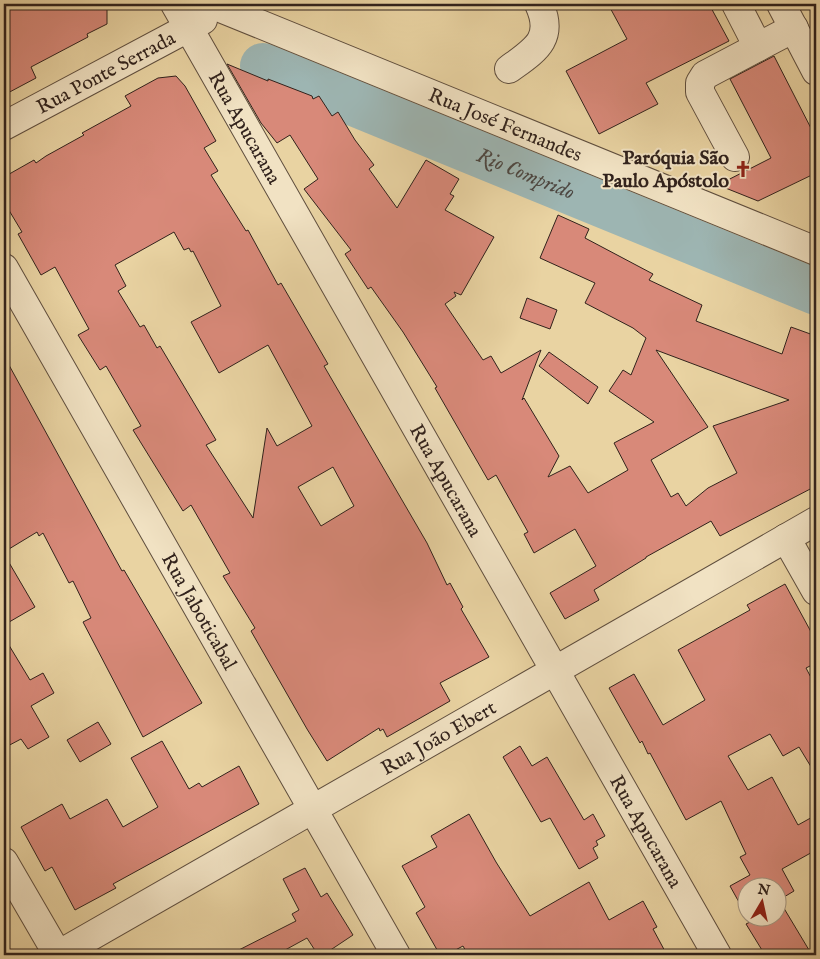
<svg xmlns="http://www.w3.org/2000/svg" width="820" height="959" viewBox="0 0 820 959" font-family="'IM FELL English',serif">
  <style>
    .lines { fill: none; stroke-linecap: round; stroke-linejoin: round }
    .river { stroke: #9db5b2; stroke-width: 46 }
    .building { fill: #d88979; stroke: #31221c; fill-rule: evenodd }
    .minor-casing { stroke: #5f4e3e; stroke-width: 30 }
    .minor { stroke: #f1e2c3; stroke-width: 28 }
    .labels { text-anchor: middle; stroke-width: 4; stroke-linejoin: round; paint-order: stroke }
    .street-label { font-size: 20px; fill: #31221c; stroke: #f1e2c3 }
    .poi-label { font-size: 20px; font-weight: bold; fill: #31221c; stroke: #f1e2c3; text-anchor: end }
    .water-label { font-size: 21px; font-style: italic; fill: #4c4742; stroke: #f1e2c3 }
  </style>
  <rect width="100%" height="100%" fill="#e9d3a2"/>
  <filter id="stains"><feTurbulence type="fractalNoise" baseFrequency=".004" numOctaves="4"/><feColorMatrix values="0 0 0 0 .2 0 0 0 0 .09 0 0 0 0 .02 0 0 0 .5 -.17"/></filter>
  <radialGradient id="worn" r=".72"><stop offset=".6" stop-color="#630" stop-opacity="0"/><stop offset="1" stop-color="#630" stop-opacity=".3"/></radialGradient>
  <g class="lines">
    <path class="river" id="s1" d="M263 66 816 292"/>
  </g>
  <g class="building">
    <polygon points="17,4 107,4 107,24 87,34 88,37 31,67 36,78 4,95 4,12"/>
    <polygon points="608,4 709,4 729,41 646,83 658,104 599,134 566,71 627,39"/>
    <polygon points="774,56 816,138 816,173 758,201 718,185 771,158 730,79"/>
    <path d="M227 64 268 81V79L312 96 313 99 319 96 332 116 338 112 355 140 374 165 369 169 397 208 426 160 459 179 450 194 454 196 445 210 494 237 461 295 454 292 456 296 445 304 483 360 491 356 501 373 541 350 522 400 524 398 559 456 548 477 570 466 588 493 628 470 614 443 654 422 609 391 623 370 631 375 646 338 633 328 585 303 595 283 540 258 558 215 589 229 585 238 653 274 649 280 702 305 696 321 782 354 791 327 816 336V486L720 536 711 521 646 557V558L594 590 599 600 565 619 550 593 596 566 575 529 534 553 524 534 528 532 496 475 488 480 435 388 437 387 403 332 371 287 368 289 345 254 351 250 304 189 318 179 290 135 277 143 261 123ZM656 350 789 400 713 426 737 473 708 488 686 506 678 493 671 497 651 460 708 427Z"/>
    <path d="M176 76 185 86 216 141 204 148 218 171 211 175 246 231 248 230 278 285 281 283 328 364 324 366 427 543 447 585 450 583 463 607 461 609 489 657 440 683 450 701 387 737 383 729 380 731 379 728 327 761 307 729 251 631 255 628 223 576 230 573 191 505 183 511 133 430 141 426 106 366 100 370 78 335 89 329 55 267 41 275 18 234 22 232 4 202V177L34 160 36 163 46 156 84 135 82 133 131 106 125 96 158 78ZM174 232 184 250 189 248 191 252 193 251 221 306 191 322 219 373 268 345 312 426 277 446 267 428 253 518 206 445 216 440 160 346 157 348 144 325 140 327 118 291 126 286 115 265ZM333 467 354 506 321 526 298 487Z"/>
    <polygon points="527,298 557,310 550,329 520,318"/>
    <polygon points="549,352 598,387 588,404 539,366"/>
    <polygon points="4,356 122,571 124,570 202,703 143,737 83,622 91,618 73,581 69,583 43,533 39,536 37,532 4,552"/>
    <polygon points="4,554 35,607 4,625"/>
    <path d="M785 584 816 641V663L806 668 816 687V775L799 747 783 756 770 734 728 756 748 790 772 777 798 825 816 815V850L782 869 794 891 779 900 812 955H765L746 924 750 922 730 886 750 875 740 857 746 854 721 801 686 820 650 753 648 754 642 741 640 743 609 688 634 674 663 725 705 700 678 650 750 610 747 605ZM748 886H778V916H748Z"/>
    <polygon points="4,637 30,680 43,673 54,693 31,706 49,737 28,749 21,739 4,748"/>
    <polygon points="98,722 111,744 80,762 67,740"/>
    <polygon points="162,741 189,789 199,783 202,787 239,766 259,804 113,884 116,888 75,910 52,867 45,871 21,827 62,804 70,819 107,799 123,827 158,807 131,758"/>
    <polygon points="520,746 532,766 547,757 584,820 593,814 605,836 596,841 598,845 593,848 598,858 579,869 550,818 541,822 503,757"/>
    <polygon points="469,814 496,862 530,916 589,882 609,920 643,901 657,927 653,929 667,955 468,955 463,946 446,955 440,955 416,913 425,907 402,866 437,847 431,836"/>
    <polygon points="305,868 321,897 327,893 353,935 323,955 318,955 307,938 276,955 229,955 296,921 292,914 299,910 283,879"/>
  </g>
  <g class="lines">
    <g class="minor-casing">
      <g id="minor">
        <path id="s2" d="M175 4 717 955"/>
        <polyline points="736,4 758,47"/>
        <polyline points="781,4 816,71"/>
        <path id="s3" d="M223 9 816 251"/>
        <path d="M509 69C535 50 555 39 539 4"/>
        <path id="s4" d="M4 126 203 20"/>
        <polyline points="735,157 700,92 700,83 705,75 794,28"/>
        <path id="s5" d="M4 268 396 955"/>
        <polyline points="786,538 816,591"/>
        <polyline points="4,862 58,955"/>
        <path id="s6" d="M58 955 816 521"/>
      </g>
    </g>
    <use href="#minor" class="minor"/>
  </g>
  <defs>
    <g id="church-bare" transform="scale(1.35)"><path d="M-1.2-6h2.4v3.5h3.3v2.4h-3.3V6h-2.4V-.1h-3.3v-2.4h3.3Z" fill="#8f2418" stroke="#f1e2c3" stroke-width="2.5" paint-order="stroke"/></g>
  </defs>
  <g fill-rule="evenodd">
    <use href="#church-bare" x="743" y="169"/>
  </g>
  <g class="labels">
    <g class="street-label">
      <text dy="7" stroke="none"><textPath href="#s4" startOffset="115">Rua Ponte Serrada</textPath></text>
      <text dy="7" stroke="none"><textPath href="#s3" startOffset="305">Rua José Fernandes</textPath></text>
      <text dy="7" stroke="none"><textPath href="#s2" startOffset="142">Rua Apucarana</textPath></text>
      <text dy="7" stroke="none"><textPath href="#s2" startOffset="548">Rua Apucarana</textPath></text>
      <text dy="7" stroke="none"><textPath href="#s5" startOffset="395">Rua Jaboticabal</textPath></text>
      <text dy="7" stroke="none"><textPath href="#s6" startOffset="438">Rua João Ebert</textPath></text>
      <text dy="7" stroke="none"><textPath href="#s2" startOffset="952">Rua Apucarana</textPath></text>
    </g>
    <g class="poi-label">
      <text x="729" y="164">Paróquia São<tspan x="729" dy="23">Paulo Apóstolo</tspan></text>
    </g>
    <g class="water-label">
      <text dy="7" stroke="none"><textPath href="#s1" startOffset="284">Rio Comprido</textPath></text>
    </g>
  </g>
  <rect width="820" height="959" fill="none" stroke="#e9d3a2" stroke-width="20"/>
  <rect x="5" y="5" width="810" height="949" fill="none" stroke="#31221c" stroke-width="2.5"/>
  <rect x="10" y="10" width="800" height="939" fill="none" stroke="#31221c"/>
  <g transform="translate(762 902) rotate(9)"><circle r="24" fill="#f1e2c3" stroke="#a49580"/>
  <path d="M0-4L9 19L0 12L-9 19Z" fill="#8f2418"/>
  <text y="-8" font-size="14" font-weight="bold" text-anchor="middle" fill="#31221c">N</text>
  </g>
  <rect width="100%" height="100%" filter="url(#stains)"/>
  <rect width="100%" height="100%" fill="url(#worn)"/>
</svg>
